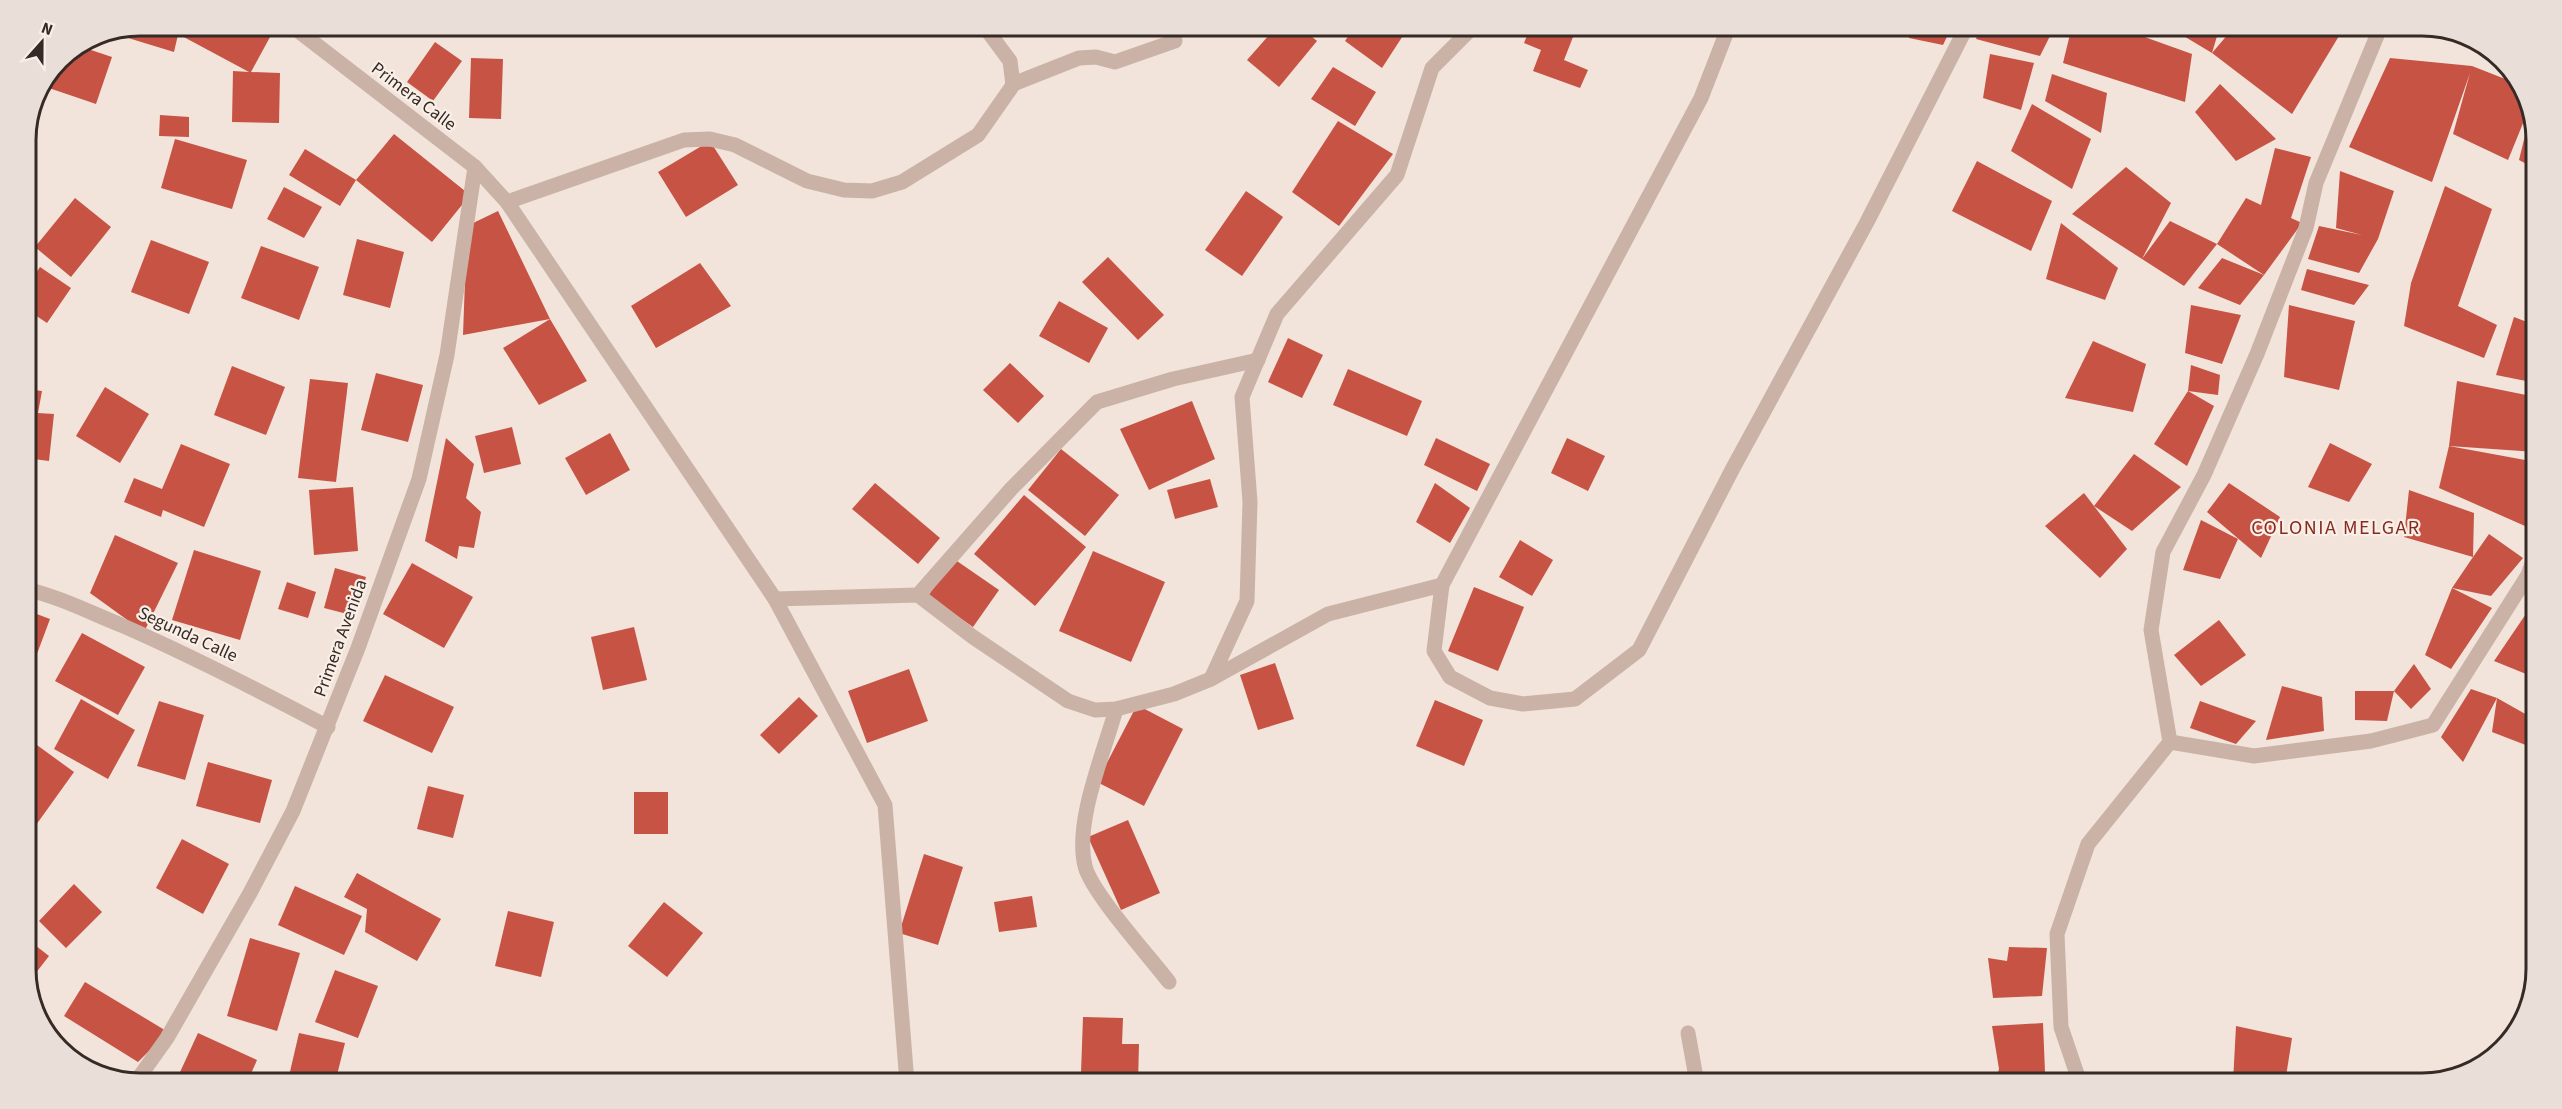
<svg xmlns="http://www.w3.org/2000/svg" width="2562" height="1109" viewBox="0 0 2562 1109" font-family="'Source Sans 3',sans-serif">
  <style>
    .building { fill: #c75344 }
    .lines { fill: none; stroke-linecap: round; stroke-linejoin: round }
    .minor { stroke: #cab2a7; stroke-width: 15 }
    .labels { text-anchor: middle; stroke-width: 4.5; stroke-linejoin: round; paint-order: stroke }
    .street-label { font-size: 18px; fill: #362a27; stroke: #faefe7 }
    .neighbourhood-label { font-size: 20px; letter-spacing: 1.5px; fill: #862b20; stroke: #faefe7 }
    .rim { fill: none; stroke: #362a27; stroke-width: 3 }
  </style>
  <rect width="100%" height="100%" fill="#f2e4db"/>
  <g class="building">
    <polygon points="140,26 180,26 174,52 115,34 116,30"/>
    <polygon points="185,26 276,26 251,72 280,73 279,123 232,122 233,71 249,72 180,35"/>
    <polygon points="1277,26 1299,26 1317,41 1279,87 1247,60"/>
    <polygon points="1355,26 1398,26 1406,31 1382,68 1345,41"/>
    <polygon points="1531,26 1542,26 1573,37 1564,60 1588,70 1580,88 1533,71 1541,50 1524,43"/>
    <polygon points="1910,26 1952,26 1943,45 1909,38"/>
    <polygon points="1981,26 2055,26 2040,56 1976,39"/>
    <polygon points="2072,26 2114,26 2192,54 2185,102 2063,63"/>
    <polygon points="2167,26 2220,26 2212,53"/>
    <polygon points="2235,26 2345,26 2292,114 2212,53"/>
    <polygon points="435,42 462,61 433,101 407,82"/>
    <polygon points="79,46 112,57 96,104 46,87 59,59"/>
    <polygon points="1990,54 2034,63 2021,110 1983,98"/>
    <polygon points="471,58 503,59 501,119 469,118"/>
    <polygon points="2390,58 2472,66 2518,84 2528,111 2508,160 2453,134 2470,73 2432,182 2349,147"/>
    <polygon points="1333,67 1376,92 1355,126 1311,99"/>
    <polygon points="2052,74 2107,93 2101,133 2045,101"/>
    <polygon points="2220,84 2276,139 2236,161 2195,112"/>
    <polygon points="39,104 40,104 26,146 26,133"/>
    <polygon points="2032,104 2091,139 2072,189 2011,151"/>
    <polygon points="160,115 189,117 189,137 159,136"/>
    <polygon points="2530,115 2536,133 2536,169 2519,160"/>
    <polygon points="1338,121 1393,154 1339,226 1292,192"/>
    <polygon points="394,134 470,195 432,242 356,180 340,206 289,175 305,149 356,180"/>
    <polygon points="175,139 247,160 232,209 161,188"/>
    <polygon points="710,141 738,185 686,217 658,172"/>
    <polygon points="2275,148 2311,157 2291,218 2302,223 2264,275 2217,244 2246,198 2261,205"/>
    <polygon points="1977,161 2052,201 2031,251 1952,211"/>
    <polygon points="2126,167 2171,203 2142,259 2170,221 2217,244 2184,286 2072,214"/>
    <polygon points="2340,171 2394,191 2378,239 2359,273 2308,259 2319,226 2362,235 2336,228"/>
    <polygon points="2445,186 2492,209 2458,306 2497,325 2484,358 2404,326 2411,283"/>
    <polygon points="284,187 322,207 304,238 267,219"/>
    <polygon points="1246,191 1283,217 1242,276 1205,250"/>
    <polygon points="75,198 111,227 71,277 35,247"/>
    <polygon points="498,211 550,319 587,381 539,405 503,348 550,319 463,335 467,226"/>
    <polygon points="2061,223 2118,268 2105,300 2046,279"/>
    <polygon points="357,239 404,252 390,308 343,295"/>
    <polygon points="151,240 209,262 189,314 131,292"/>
    <polygon points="261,246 319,267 299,320 241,298"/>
    <polygon points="1108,257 1164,315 1138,340 1082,282"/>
    <polygon points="2222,258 2264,275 2240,305 2198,288"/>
    <polygon points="700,263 731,306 656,348 631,306"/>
    <polygon points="40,267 71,288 47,323 26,309 26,288"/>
    <polygon points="2307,269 2369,285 2354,305 2301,290"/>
    <polygon points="1059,301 1108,328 1089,363 1039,336"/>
    <polygon points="2536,301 2536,383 2496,375 2514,317 2527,322"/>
    <polygon points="2191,305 2241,315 2222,364 2185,353"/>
    <polygon points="2289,305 2355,321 2339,390 2284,377"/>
    <polygon points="1288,338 1323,355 1302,398 1268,382"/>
    <polygon points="2093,341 2146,364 2133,412 2065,398"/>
    <polygon points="1010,363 1044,396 1018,423 983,390"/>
    <polygon points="2191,365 2220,375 2218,395 2188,391"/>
    <polygon points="232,366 285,387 266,435 214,415"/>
    <polygon points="1348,369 1422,401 1407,436 1333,405"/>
    <polygon points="376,373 423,385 408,442 361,430"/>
    <polygon points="310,379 348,383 336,482 298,478"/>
    <polygon points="2457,381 2536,397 2536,452 2449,446"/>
    <polygon points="105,387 149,414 120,463 76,436"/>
    <polygon points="26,389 42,391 38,413 54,414 49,461 26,458"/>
    <polygon points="2188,391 2214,406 2187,466 2154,444"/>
    <polygon points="1192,401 1215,459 1149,490 1120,429"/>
    <polygon points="512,427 521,464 484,473 475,436"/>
    <polygon points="610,433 630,470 586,495 565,458"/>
    <polygon points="446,438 474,464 466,498 481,512 474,548 459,546 457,559 425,541"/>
    <polygon points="1436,438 1490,464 1477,491 1424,465"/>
    <polygon points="1567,438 1605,456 1588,491 1551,473"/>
    <polygon points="2330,443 2372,464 2349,502 2308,487"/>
    <polygon points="181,444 230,464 204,527 163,510 161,517 124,502 134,478 162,489"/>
    <polygon points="2449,446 2536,462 2536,493 2525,526 2439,488"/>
    <polygon points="1061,449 1119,495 1085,536 1028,490"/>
    <polygon points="2134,454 2181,487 2132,531 2094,506"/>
    <polygon points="1210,479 1218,507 1175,519 1167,490"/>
    <polygon points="875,483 940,538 918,564 852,509"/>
    <polygon points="1435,483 1470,508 1450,543 1416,522"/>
    <polygon points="2229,483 2280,517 2261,558 2207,512"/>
    <polygon points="353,487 358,551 314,555 309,490"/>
    <polygon points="2409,490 2474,513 2473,557 2489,534 2523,558 2491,596 2452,588 2473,557 2404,537"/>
    <polygon points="2084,493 2127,549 2100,578 2045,526"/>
    <polygon points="1024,495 1086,547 1035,606 974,554"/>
    <polygon points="2201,520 2238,539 2220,579 2183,570"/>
    <polygon points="115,535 178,563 144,632 90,593"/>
    <polygon points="1520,540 1553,560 1532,596 1499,577"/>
    <polygon points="194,550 261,571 240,640 172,620"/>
    <polygon points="1093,551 1165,582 1131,662 1059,631"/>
    <polygon points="954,559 999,590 973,627 928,596"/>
    <polygon points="412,563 473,597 444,648 383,614"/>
    <polygon points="335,568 366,577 355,616 324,608"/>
    <polygon points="287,582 316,592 308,618 278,609"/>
    <polygon points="1474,587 1524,607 1498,671 1448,651"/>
    <polygon points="2452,588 2492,608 2451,669 2425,655"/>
    <polygon points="2532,605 2536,608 2536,678 2494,661"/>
    <polygon points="26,610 50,619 31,670 28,669 26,673"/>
    <polygon points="2219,620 2246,655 2201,686 2174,655"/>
    <polygon points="634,627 647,680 603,690 591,637"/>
    <polygon points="82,633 145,667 118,715 55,681"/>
    <polygon points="1275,663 1294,719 1258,730 1240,675"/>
    <polygon points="2414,664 2431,689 2411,709 2394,691"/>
    <polygon points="909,669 928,721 867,743 848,691"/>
    <polygon points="385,675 454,707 432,753 363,721"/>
    <polygon points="2282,686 2322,697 2324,731 2266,740"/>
    <polygon points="2471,689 2497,698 2463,762 2441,737"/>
    <polygon points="2355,691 2394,691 2387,721 2355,720"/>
    <polygon points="799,697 818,716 779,754 760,735"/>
    <polygon points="2497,698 2536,720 2536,749 2492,732"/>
    <polygon points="81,699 135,730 108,779 54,749"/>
    <polygon points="1435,700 1483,720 1464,766 1416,746"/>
    <polygon points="159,701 204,715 185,780 137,766"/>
    <polygon points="2200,701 2256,721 2236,744 2190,728"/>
    <polygon points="1137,705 1183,729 1144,806 1097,782"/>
    <polygon points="30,740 74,772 31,832 26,828 26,746"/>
    <polygon points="208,762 272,780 260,823 196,806"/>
    <polygon points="428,786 464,795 453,838 417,829"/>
    <rect x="634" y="792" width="34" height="42"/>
    <polygon points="2536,797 2536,835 2528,828"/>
    <polygon points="1128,820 1160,893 1121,910 1088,837"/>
    <polygon points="182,839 229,864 203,914 156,888"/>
    <polygon points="924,854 963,867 938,945 899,933"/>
    <polygon points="357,873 441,919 417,961 365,932 367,909 344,897"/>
    <polygon points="74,884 102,912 66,948 39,921"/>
    <polygon points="295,886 362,916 344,955 278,925"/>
    <polygon points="1032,896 1037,927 999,932 994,902"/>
    <polygon points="664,902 703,933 667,977 628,946"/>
    <polygon points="508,911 554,922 541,977 495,966"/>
    <polygon points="26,938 49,956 28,983 26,977"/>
    <polygon points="250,938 300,953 277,1031 227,1016"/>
    <polygon points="2009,947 2047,948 2042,996 1993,998 1988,958 2007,961"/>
    <polygon points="335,970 378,986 358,1038 315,1022"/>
    <polygon points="85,982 168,1032 138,1062 64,1016"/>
    <polygon points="1083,1017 1123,1018 1122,1044 1139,1044 1138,1083 1100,1083 1101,1074 1081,1073"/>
    <polygon points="2043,1023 2045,1072 2006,1083 1995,1083 1999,1069 1992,1026"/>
    <polygon points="2236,1026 2292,1038 2285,1083 2233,1082"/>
    <polygon points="198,1033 257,1060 247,1083 175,1083"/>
    <polygon points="299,1033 345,1043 335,1083 324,1083 289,1076"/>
  </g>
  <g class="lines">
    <g class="minor">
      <polyline points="292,26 475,167 507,202 775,599 885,805 907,1083"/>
      <polyline points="1013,84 1079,58 1096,57 1115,62 1175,41"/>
      <polyline points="507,202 684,140 710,139 735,145 807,181 844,190 872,191 902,182 978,135 1013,85 1010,61 984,26"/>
      <polyline points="1442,585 1434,651 1450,677 1490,698 1523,704 1575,699 1639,650 1733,468 1867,222 1967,26"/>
      <path d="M26 589C59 597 89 612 121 625 192 656 260 691 328 727"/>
      <polyline points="918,595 1011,489 1097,402 1173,379 1258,360"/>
      <polyline points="775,599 918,595 973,637 1068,701 1095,710 1116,709 1174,694 1211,679 1328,614 1442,585 1701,98 1729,26"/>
      <polyline points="1211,679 1247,601 1250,502 1242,397 1277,314 1397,175 1432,68 1474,26"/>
      <path d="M1116 709C1104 753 1074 822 1085 866 1091 892 1150 957 1169 982"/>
      <polyline points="2170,742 2254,756 2371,741 2433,725 2528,575 2536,552"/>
      <polyline points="1688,1033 1697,1083"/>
      <polyline points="135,1083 167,1038 250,893 293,811 358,648 419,479 447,355 475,167"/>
      <polyline points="2080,1083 2061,1027 2057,934 2088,844 2170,742 2151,630 2163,552 2204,475 2257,354 2306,228 2316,183 2381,26"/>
    </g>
  </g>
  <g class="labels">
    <g class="street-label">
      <text transform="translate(414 96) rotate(37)" y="6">Primera Calle</text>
      <text transform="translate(188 634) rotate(25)" y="6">Segunda Calle</text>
      <text transform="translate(340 638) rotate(-70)" y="6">Primera Avenida</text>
    </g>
    <g class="neighbourhood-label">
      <text x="2336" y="534">COLONIA MELGAR</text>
    </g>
  </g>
  <path d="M0 0H2562V1109H0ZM140 36H2422A104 104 0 0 1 2526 140V969A104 104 0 0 1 2422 1073H140A104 104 0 0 1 36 969V140A104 104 0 0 1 140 36Z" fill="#eadfd8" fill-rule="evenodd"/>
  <path class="rim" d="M140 36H2422A104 104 0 0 1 2526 140V969A104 104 0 0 1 2422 1073H140A104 104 0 0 1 36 969V140A104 104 0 0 1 140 36Z"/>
  <g transform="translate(42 42) rotate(21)" stroke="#faefe7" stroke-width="4.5" paint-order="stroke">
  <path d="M0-4.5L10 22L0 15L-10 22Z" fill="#362a27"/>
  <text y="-9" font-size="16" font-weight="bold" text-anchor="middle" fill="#362a27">N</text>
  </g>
</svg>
